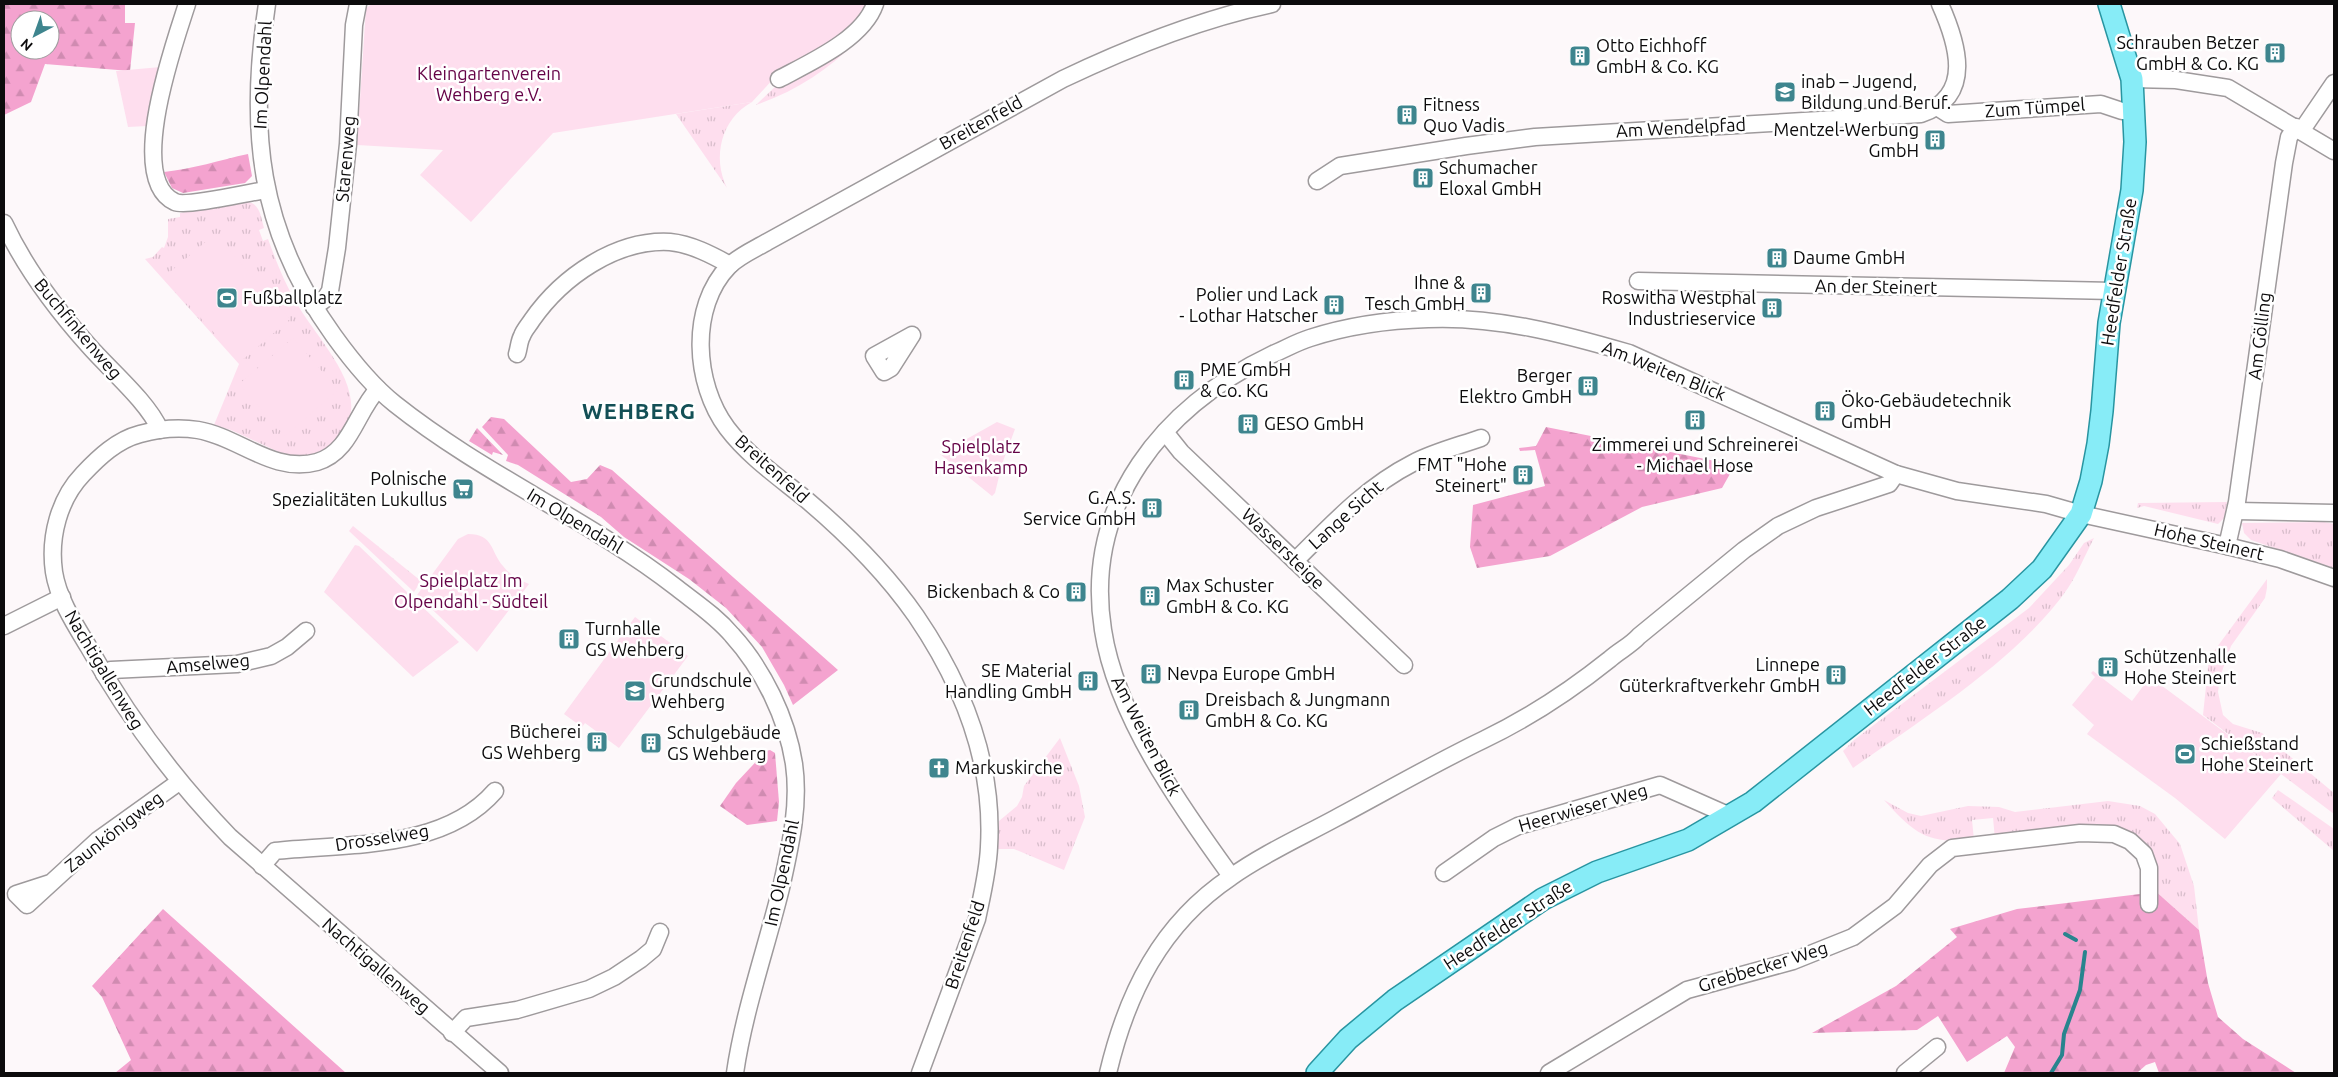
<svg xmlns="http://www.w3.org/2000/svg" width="2338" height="1077" viewBox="0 0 2338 1077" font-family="Ubuntu,sans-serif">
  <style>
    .grass { fill: url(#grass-tufts) }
    .forest { fill: url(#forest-firs); fill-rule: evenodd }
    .green { fill: #fedeee }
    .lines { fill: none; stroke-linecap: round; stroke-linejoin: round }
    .stream { stroke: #28848e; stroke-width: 4 }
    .minor-casing { stroke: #9e9a9c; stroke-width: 19 }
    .major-casing { stroke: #2895a1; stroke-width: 24 }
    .minor { stroke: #fff; stroke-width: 16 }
    .major { stroke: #87ecf7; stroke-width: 21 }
    .labels { text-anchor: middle; stroke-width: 5; stroke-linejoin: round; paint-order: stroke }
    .poi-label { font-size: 18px; fill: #0c0b0c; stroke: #fff; text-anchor: start }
    .park-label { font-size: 18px; fill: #640246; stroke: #fff }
    .street-label { font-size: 18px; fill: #0c0b0c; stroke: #fff }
    .district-label { font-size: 22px; font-weight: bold; letter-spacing: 1px; fill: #135056; stroke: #fff }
  </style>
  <defs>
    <pattern id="grass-tufts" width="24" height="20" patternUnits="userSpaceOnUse" patternTransform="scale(1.25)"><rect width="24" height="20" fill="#fedeee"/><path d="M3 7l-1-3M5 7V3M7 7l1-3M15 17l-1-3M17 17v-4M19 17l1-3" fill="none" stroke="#d8bdcb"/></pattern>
    <pattern id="forest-firs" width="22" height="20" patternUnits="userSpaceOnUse" patternTransform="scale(1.25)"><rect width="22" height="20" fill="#f4a3cf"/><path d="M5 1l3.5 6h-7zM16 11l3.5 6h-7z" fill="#d08bb1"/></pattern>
  </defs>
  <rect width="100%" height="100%" fill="#fdf8fa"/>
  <g class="grass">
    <path d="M855 42C828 71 793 92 756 105L778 84Z"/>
    <path d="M752 102C721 119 712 157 727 188L676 114Z"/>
    <path d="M247 202C260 203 261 217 264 228L259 230 263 241 268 239C276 261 284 282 296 302 317 341 383 400 333 443 319 455 302 458 283 454L231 430 214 425 239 364 145 259 153 257 162 247 164 248 168 237V219L180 217V213Z"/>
    <polygon points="2227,502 2224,518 2218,524 2144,506 2137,508 2138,503"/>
    <polygon points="2324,522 2334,524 2334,568 2251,540 2244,533 2242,523"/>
    <polygon points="353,526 421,581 414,592 349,531"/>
    <path d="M2094 538C2085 555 2078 573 2068 588 2020 658 1922 719 1853 768L1843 751 1854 740 2029 608 2069 565 2084 543Z"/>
    <polygon points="2267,579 2267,588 2265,598 2231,646 2220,677 2218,692 2223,715 2233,724 2262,733 2334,793 2334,814 2203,715 2209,658"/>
    <polygon points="1060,738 1079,786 1085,817 1064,870 1014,849 998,849 999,821 1017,806 1022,797 1024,786"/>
    <polygon points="2278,790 2334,829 2334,851 2272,798"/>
    <path d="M1884 800 1908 813 1921 816 1968 806 1999 807 2015 812 2108 801 2140 806 2155 814 2180 844 2194 886 2199 930 2153 889 2133 837 1995 839 1993 818 1972 820 1974 840C1927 844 1915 834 1884 800Z"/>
  </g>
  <g class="forest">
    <path d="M4 4H125V23H135L130 71 45 64 31 102 4 115ZM20 20H50V50H20Z"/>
    <path d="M248 154 252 176 245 183 183 193 172 188 164 172C193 169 220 160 248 154Z"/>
    <polygon points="491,417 504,419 571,482 587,479 600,465 612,470 838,670 793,705 784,685 762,647 726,608 689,579 624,537 601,517 518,465 506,461 508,455 482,427"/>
    <polygon points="1546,427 1735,465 1722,488 1642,507 1550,556 1477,568 1470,547 1473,505 1545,486 1535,450 1520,451 1519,448 1536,446"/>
    <polygon points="477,428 503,455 493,452 492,455 469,441"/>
    <polygon points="770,750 775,753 779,802 777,821 747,825 720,806 736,783 766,751"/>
    <polygon points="2153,889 2199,930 2208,983 2218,1017 2243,1039 2296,1073 2159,1073 2155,1062 2146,1065 2137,1073 2004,1073 2015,1047 2007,1036 1967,1062 1938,1016 1917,1030 1812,1033 1896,986 1957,937 1950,929 2017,909 2148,893"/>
    <polygon points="163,909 346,1073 115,1073 131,1060 102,997 92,986"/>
  </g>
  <g class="green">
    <polygon points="372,4 872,4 861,23 775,77 752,102 553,133 471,222 420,175 443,150 357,145 366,8"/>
    <polygon points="161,67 150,105 147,126 128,127 116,71"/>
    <polygon points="215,234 290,319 240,362 164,277"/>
    <polygon points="293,338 338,390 285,436 239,384"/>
    <polygon points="997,422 1015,429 1002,464 995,493 992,496 940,454"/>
    <path d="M468 534C494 534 490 551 503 566 510 575 519 580 529 584L477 652 417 595 458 539Z"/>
    <polygon points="355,545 359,546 459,642 413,677 324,592"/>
    <polygon points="635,617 688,656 619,748 585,723 582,727 564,714"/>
    <polygon points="2093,671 2132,701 2150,677 2281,774 2225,839 2175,798 2087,734 2094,725 2072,705 2095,677 2091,673"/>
  </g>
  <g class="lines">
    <g class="stream">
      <polyline points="2065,934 2076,940"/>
      <polyline points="2051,1073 2062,1055 2064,1034 2080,990 2085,952"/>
    </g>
    <g class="minor-casing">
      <g id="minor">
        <path d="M187 4C175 42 125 179 175 202 187 207 250 192 266 190"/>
        <path d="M267 4C248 129 258 231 334 336 352 361 371 385 395 404 483 474 588 519 677 588 696 603 716 616 732 635 763 669 787 718 794 764 800 806 790 847 781 888 766 949 744 1011 735 1073"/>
        <path d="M779 79C811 62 863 39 875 4"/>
        <polyline points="2132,79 2176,80 2228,88 2334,151"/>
        <polyline points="1937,107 1948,114 2101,104 2122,111 2134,111"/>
        <polyline points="2302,130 2334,83"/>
        <path d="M1317 181 1340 166 1466 146 1535 137 1921 114C1975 96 1957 42 1940 4"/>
        <path d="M4 223C25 268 55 308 89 346 110 370 148 402 160 430"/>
        <polyline points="1638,281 2114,291"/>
        <polyline points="314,307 324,300 330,291 337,248 348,144 354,25 358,4"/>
        <polygon points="912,335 891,368 884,372 874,356"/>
        <path d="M517 354C519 348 519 341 522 336 524 330 529 325 532 320 562 277 616 239 670 242 691 244 712 255 730 265"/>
        <path d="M378 389C356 412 351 452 317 462 273 474 239 437 198 430 180 427 158 429 140 434 117 440 99 457 83 474 59 499 49 537 54 572 58 598 74 623 88 646 127 716 174 779 230 837L500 1073"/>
        <polyline points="1165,432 1181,452 1404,665"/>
        <polyline points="2236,511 2334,513"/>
        <polyline points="2227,546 2237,502 2284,163 2289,137 2296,127"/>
        <path d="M1295 561C1332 524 1366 487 1413 463 1434 452 1458 446 1481 438"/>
        <polyline points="4,626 62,597"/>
        <polyline points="104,674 111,670 237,664 271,656 287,647 306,631"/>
        <path d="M262 866 275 851C347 843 443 851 495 791"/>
        <polyline points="1444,873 1494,838 1518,826 1660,785 1730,816"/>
        <path d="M1231 876C1181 807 1116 716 1103 630 1083 503 1164 406 1273 354 1285 349 1297 342 1310 338 1347 326 1389 320 1428 319 1496 316 1564 334 1629 353L1896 474 1957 491 2046 504 2081 514 2227 546 2280 559 2334 578"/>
        <polyline points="50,883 16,894 27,905 98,840 179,782"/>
        <polyline points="452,1033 466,1018 517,1010 589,989 614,977 641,959 653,949 660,932"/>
        <path d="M920 1073 977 919C982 895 988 871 989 847 994 762 963 685 916 616 886 573 848 535 808 501 780 478 749 457 727 428 694 384 689 307 729 266 739 256 755 249 767 242L1063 79C1128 48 1201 19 1272 4"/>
        <path d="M1108 1073C1127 993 1161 924 1231 877 1263 854 1301 837 1336 818 1385 792 1433 764 1483 740 1529 718 1570 691 1610 659 1620 650 1630 646 1639 636L1744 550 1778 526 1816 508 1889 484 1896 474"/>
        <polyline points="1549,1073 1687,990 1793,961 1853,937 1895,906 1930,865 1952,848 2080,833 2114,834 2130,841 2144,854 2149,868 2149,904"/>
        <polyline points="1905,1073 1937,1047"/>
      </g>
    </g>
    <g class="major-casing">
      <polyline id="major" points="1317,1073 1348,1039 1395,1000 1543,899 1597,872 1688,840 1753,802 2010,599 2042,569 2081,514 2091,481 2098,444 2102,411 2109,323 2132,190 2135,142 2132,79 2109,4"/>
    </g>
    <use href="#minor" class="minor"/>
    <use href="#major" class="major"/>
  </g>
  <defs>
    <g id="building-square" transform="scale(1.125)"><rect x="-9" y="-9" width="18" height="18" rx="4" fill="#3e858e" stroke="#fff"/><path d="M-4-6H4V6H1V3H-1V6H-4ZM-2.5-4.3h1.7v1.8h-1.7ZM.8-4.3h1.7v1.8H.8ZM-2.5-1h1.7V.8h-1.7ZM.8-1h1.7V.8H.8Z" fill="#fff"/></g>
    <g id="school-square" transform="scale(1.125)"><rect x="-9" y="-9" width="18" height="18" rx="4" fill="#3e858e" stroke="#fff"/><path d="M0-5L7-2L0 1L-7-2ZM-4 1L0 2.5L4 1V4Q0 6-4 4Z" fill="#fff"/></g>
    <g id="stadium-square" transform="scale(1.125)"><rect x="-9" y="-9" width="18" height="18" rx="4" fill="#3e858e" stroke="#fff"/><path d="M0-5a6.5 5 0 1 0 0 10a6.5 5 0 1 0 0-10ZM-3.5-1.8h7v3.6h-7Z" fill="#fff"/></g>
    <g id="supermarket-square" transform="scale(1.125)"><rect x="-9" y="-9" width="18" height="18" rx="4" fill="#3e858e" stroke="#fff"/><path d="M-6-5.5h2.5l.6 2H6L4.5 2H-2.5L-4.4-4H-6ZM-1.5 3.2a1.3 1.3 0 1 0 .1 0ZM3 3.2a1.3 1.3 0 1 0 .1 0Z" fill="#fff"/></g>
    <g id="church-square" transform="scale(1.125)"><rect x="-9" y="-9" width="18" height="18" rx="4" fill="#3e858e" stroke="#fff"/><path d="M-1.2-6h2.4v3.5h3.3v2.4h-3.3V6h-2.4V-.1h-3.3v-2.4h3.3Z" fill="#fff"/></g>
  </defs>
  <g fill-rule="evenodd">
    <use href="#building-square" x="2275" y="53"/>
    <use href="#building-square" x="1580" y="56"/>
    <use href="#school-square" x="1785" y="92"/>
    <use href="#building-square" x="1407" y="115"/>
    <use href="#building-square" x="1935" y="140"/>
    <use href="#building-square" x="1423" y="178"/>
    <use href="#building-square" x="1777" y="258"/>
    <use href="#building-square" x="1481" y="293"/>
    <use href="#stadium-square" x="227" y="298"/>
    <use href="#building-square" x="1334" y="305"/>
    <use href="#building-square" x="1772" y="308"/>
    <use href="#building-square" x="1184" y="380"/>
    <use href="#building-square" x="1588" y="386"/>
    <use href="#building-square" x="1825" y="411"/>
    <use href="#building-square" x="1695" y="420"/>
    <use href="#building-square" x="1248" y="424"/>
    <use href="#building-square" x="1523" y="475"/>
    <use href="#supermarket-square" x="463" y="489"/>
    <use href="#building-square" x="1152" y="508"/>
    <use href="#building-square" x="1076" y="592"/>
    <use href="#building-square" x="1150" y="596"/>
    <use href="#building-square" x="569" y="639"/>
    <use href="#building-square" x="2108" y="667"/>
    <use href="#building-square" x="1151" y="674"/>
    <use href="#building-square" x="1836" y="675"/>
    <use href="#building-square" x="1088" y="681"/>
    <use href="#school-square" x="635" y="691"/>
    <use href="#building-square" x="1189" y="710"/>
    <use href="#building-square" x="597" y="742"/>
    <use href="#building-square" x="651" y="743"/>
    <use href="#stadium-square" x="2185" y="754"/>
    <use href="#church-square" x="939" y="768"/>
  </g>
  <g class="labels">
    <g class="poi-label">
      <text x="2259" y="49" text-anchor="end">Schrauben Betzer<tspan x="2259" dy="21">GmbH &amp; Co. KG</tspan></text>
      <text x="1596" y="52">Otto Eichhoff<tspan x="1596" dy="21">GmbH &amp; Co. KG</tspan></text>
      <text x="1801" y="88">inab – Jugend,<tspan x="1801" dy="21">Bildung und Beruf.</tspan></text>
      <text x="1423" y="111">Fitness<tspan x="1423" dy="21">Quo Vadis</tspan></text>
      <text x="1919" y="136" text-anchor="end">Mentzel-Werbung<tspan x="1919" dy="21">GmbH</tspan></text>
      <text x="1439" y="174">Schumacher<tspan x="1439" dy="21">Eloxal GmbH</tspan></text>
      <text x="1793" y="264">Daume GmbH</text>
      <text x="1465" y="289" text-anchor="end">Ihne &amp;<tspan x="1465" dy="21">Tesch GmbH</tspan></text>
      <text x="1318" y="301" text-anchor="end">Polier und Lack<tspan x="1318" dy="21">- Lothar Hatscher</tspan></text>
      <text x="243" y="304">Fußballplatz</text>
      <text x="1756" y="304" text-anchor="end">Roswitha Westphal<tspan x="1756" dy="21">Industrieservice</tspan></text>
      <text x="1200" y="376">PME GmbH<tspan x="1200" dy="21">&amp; Co. KG</tspan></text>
      <text x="1572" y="382" text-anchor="end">Berger<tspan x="1572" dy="21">Elektro GmbH</tspan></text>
      <text x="1841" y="407">Öko-Gebäudetechnik<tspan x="1841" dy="21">GmbH</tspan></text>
      <text x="1264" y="430">GESO GmbH</text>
      <text x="1695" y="451" text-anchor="middle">Zimmerei und Schreinerei<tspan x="1695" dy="21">- Michael Hose</tspan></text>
      <text x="1507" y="471" text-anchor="end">FMT "Hohe<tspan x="1507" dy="21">Steinert"</tspan></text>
      <text x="447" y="485" text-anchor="end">Polnische<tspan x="447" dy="21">Spezialitäten Lukullus</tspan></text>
      <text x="1136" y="504" text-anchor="end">G.A.S.<tspan x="1136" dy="21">Service GmbH</tspan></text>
      <text x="1166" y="592">Max Schuster<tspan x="1166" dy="21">GmbH &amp; Co. KG</tspan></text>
      <text x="1060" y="598" text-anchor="end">Bickenbach &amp; Co</text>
      <text x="585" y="635">Turnhalle<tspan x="585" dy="21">GS Wehberg</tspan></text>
      <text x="2124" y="663">Schützenhalle<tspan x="2124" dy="21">Hohe Steinert</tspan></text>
      <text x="1820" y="671" text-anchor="end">Linnepe<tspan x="1820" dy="21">Güterkraftverkehr GmbH</tspan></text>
      <text x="1072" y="677" text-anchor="end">SE Material<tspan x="1072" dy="21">Handling GmbH</tspan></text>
      <text x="1167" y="680">Nevpa Europe GmbH</text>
      <text x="651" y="687">Grundschule<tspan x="651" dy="21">Wehberg</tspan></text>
      <text x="1205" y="706">Dreisbach &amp; Jungmann<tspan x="1205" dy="21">GmbH &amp; Co. KG</tspan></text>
      <text x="581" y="738" text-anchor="end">Bücherei<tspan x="581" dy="21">GS Wehberg</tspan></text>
      <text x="667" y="739">Schulgebäude<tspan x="667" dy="21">GS Wehberg</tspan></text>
      <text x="2201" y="750">Schießstand<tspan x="2201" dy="21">Hohe Steinert</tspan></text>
      <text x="955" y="774">Markuskirche</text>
    </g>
    <g class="park-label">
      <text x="489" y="80">Kleingartenverein<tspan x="489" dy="21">Wehberg e.V.</tspan></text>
      <text x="981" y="453">Spielplatz<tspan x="981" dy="21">Hasenkamp</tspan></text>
      <text x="471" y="587">Spielplatz Im<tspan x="471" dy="21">Olpendahl - Südteil</tspan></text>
    </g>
    <g class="street-label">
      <text transform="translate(263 75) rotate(-87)" y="6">Im Olpendahl</text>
      <text transform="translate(2035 108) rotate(-4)" y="6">Zum Tümpel</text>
      <text transform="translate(981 123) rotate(-29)" y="6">Breitenfeld</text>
      <text transform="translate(1681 128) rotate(-3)" y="6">Am Wendelpfad</text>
      <text transform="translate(346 159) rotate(-85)" y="6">Starenweg</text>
      <text transform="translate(2119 272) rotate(-81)" y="6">Heedfelder Straße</text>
      <text transform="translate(1876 287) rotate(1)" y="6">An der Steinert</text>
      <text transform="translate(78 329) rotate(50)" y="6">Buchfinkenweg</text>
      <text transform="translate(2260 336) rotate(-83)" y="6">Am Gölling</text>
      <text transform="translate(1664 371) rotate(22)" y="6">Am Weiten Blick</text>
      <text transform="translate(772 469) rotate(42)" y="6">Breitenfeld</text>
      <text transform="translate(1346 515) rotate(-42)" y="6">Lange Sicht</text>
      <text transform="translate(575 521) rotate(31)" y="6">Im Olpendahl</text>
      <text transform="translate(2209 542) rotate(13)" y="6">Hohe Steinert</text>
      <text transform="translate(1283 549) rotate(44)" y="6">Wassersteige</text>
      <text transform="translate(208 664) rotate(-5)" y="6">Amselweg</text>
      <text transform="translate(1925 666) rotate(-38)" y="6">Heedfelder Straße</text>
      <text transform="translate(104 670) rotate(59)" y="6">Nachtigallenweg</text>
      <text transform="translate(1146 736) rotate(63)" y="6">Am Weiten Blick</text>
      <text transform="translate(1583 808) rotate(-16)" y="6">Heerwieser Weg</text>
      <text transform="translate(114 832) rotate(-38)" y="6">Zaunkönigweg</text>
      <text transform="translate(382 838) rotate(-9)" y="6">Drosselweg</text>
      <text transform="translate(782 873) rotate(-78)" y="6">Im Olpendahl</text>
      <text transform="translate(1508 925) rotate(-33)" y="6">Heedfelder Straße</text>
      <text transform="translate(965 945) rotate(-72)" y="6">Breitenfeld</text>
      <text transform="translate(376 966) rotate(41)" y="6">Nachtigallenweg</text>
      <text transform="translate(1763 967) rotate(-17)" y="6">Grebbecker Weg</text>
    </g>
    <g class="district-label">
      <text x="639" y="419">WEHBERG</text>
    </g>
  </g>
  <rect width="2338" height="1077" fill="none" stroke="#0c0b0c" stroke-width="10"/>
  <g transform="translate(35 35) rotate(221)"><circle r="24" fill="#ffffff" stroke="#9e9d9e"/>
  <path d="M0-4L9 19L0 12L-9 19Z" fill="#3e858e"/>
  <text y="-8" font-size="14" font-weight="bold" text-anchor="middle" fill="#0c0b0c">N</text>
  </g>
</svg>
